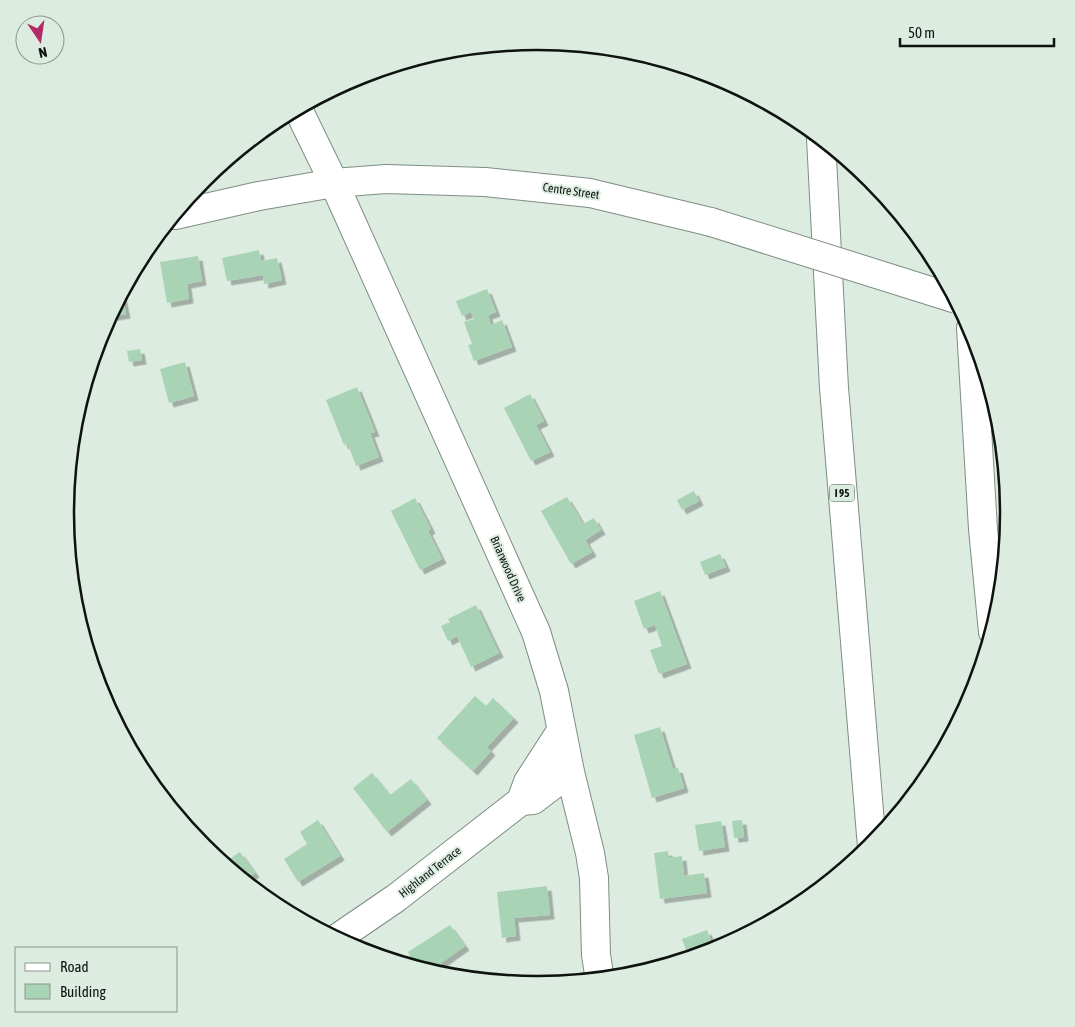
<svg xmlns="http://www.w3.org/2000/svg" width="1075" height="1027" viewBox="0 0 1075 1027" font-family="'Asap Condensed',sans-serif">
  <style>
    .building { fill: #a8d4b5; filter: url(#shadow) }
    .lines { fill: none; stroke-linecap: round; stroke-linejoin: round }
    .minor-casing { stroke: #7f8d83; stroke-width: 30 }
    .major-casing { stroke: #7f8d83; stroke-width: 30 }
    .highway-casing { stroke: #7f8d83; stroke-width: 30 }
    .minor { stroke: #fff; stroke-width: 28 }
    .major { stroke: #fff; stroke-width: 28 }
    .highway { stroke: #fff; stroke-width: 28 }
    .major-bridge-casing { stroke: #7f8d83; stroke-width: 30; stroke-linecap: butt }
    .major-bridge { stroke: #fff; stroke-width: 28 }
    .labels { text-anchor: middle; stroke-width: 4; stroke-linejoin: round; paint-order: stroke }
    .shield { fill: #dcece1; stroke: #4c544e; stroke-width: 1 }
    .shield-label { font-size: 11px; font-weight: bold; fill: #0e130f }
    .street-label { font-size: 12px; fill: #0e130f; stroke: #dcece1 }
    .rim { fill: none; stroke: #0e130f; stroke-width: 2.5 }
  </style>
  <defs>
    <filter id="shadow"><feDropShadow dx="4.5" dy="4.5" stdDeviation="0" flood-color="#0004"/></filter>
  </defs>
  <rect width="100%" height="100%" fill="#dcece1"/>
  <g class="building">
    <polygon points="259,250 261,261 277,258 282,280 264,284 263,275 227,281 222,258"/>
    <polygon points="198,256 202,281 187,284 189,299 167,303 160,262"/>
    <polygon points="487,289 496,312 488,315 491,325 502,320 512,347 474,361 468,345 472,344 464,322 474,319 471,312 462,316 456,301"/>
    <polygon points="122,294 126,314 109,317"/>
    <polygon points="140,349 142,360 129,362 127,351"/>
    <polygon points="185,362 194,396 169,403 160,369"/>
    <polygon points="357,387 375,432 370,433 379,457 356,466 348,444 344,445 326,400"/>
    <polygon points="530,394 544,421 536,425 550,452 531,461 504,408"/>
    <polygon points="694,491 699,501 682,510 677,500"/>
    <polygon points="567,497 583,524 594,518 601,530 585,540 592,552 571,564 541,511"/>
    <polygon points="415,498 431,529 428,531 442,559 420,570 391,511"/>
    <polygon points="720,554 726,567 705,575 700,562"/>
    <polygon points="660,591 687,664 659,674 650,650 662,646 655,625 644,629 634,601"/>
    <polygon points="476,605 499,653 471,667 457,636 448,641 441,626 450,622 448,619"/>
    <polygon points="475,696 486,706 493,698 514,718 487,747 491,751 473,771 437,738"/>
    <polygon points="660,727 673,769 678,768 684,788 652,798 634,735"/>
    <polygon points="372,773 390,795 411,779 427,800 387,832 353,788"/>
    <polygon points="318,820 340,856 298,882 284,859 307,844 300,832"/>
    <polygon points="742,820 744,837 734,838 732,821"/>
    <polygon points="721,821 725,847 699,851 695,825"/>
    <polygon points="668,851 669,858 682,856 684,876 704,873 707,893 660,899 654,853"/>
    <polygon points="240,852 255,873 244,880 217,858 222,855 226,861"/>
    <polygon points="547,886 550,915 514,918 516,936 502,938 497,892"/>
    <polygon points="450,925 465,946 441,963 447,976 416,968 408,952"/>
    <polygon points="707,930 711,941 686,950 682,939"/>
  </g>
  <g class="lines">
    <g class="minor-casing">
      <g id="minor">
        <polyline points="298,109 334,183 536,632 554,691 570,772 590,853 594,878 596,955 600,980"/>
        <polyline points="521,801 533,800 570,772"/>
        <polyline points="336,939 396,898 521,801 528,782 561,731"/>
      </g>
    </g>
    <g class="major-casing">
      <polyline id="major" points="175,215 259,196 334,183 386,179 485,182 590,193 711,222"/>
    </g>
    <g class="highway-casing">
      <g id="highway">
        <polyline points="821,138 834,388 872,847"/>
        <polyline points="971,328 983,529 993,632"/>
      </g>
    </g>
    <use href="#minor" class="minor"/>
    <use href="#major" class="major"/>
    <use href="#highway" class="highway"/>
    <g class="major-bridge-casing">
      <polyline id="major-bridge" points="711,222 956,299"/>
    </g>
    <use href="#major-bridge" class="major-bridge"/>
  </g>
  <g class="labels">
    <rect class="shield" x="829.5" y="484.5" width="25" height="17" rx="4"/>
    <g class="shield-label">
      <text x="842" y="497">I 95</text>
    </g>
    <g class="street-label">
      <text transform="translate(571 191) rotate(8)" y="4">Centre Street</text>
      <text transform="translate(508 569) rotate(66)" y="4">Briarwood Drive</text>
      <text transform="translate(430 872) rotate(-38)" y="4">Highland Terrace</text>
    </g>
  </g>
  <path d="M0 0H1075V1027H0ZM74 513a463 463 0 1 1 926 0a463 463 0 1 1-926 0Z" fill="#dcece1" fill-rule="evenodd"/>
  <path class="rim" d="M74 513a463 463 0 1 1 926 0a463 463 0 1 1-926 0Z"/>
  <rect x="15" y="947" width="162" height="65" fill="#dcece1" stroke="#8a958d"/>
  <rect x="25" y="963" width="25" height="8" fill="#ffffff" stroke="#8a958d"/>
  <text x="60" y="972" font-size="15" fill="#0e130f">Road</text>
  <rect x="25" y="984" width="25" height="15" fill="#a8d4b5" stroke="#8a958d"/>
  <text x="60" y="997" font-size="15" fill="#0e130f">Building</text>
  <g transform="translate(40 40) rotate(167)"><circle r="24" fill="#dcece1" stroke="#8a958d"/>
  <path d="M0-4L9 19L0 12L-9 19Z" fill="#b42a67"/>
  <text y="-8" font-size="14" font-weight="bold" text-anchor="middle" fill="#0e130f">N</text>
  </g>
  <path d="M900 38v8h154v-8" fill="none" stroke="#0e130f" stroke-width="2.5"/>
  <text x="908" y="38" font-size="15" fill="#0e130f" stroke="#dcece1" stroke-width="4" paint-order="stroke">50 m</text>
</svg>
